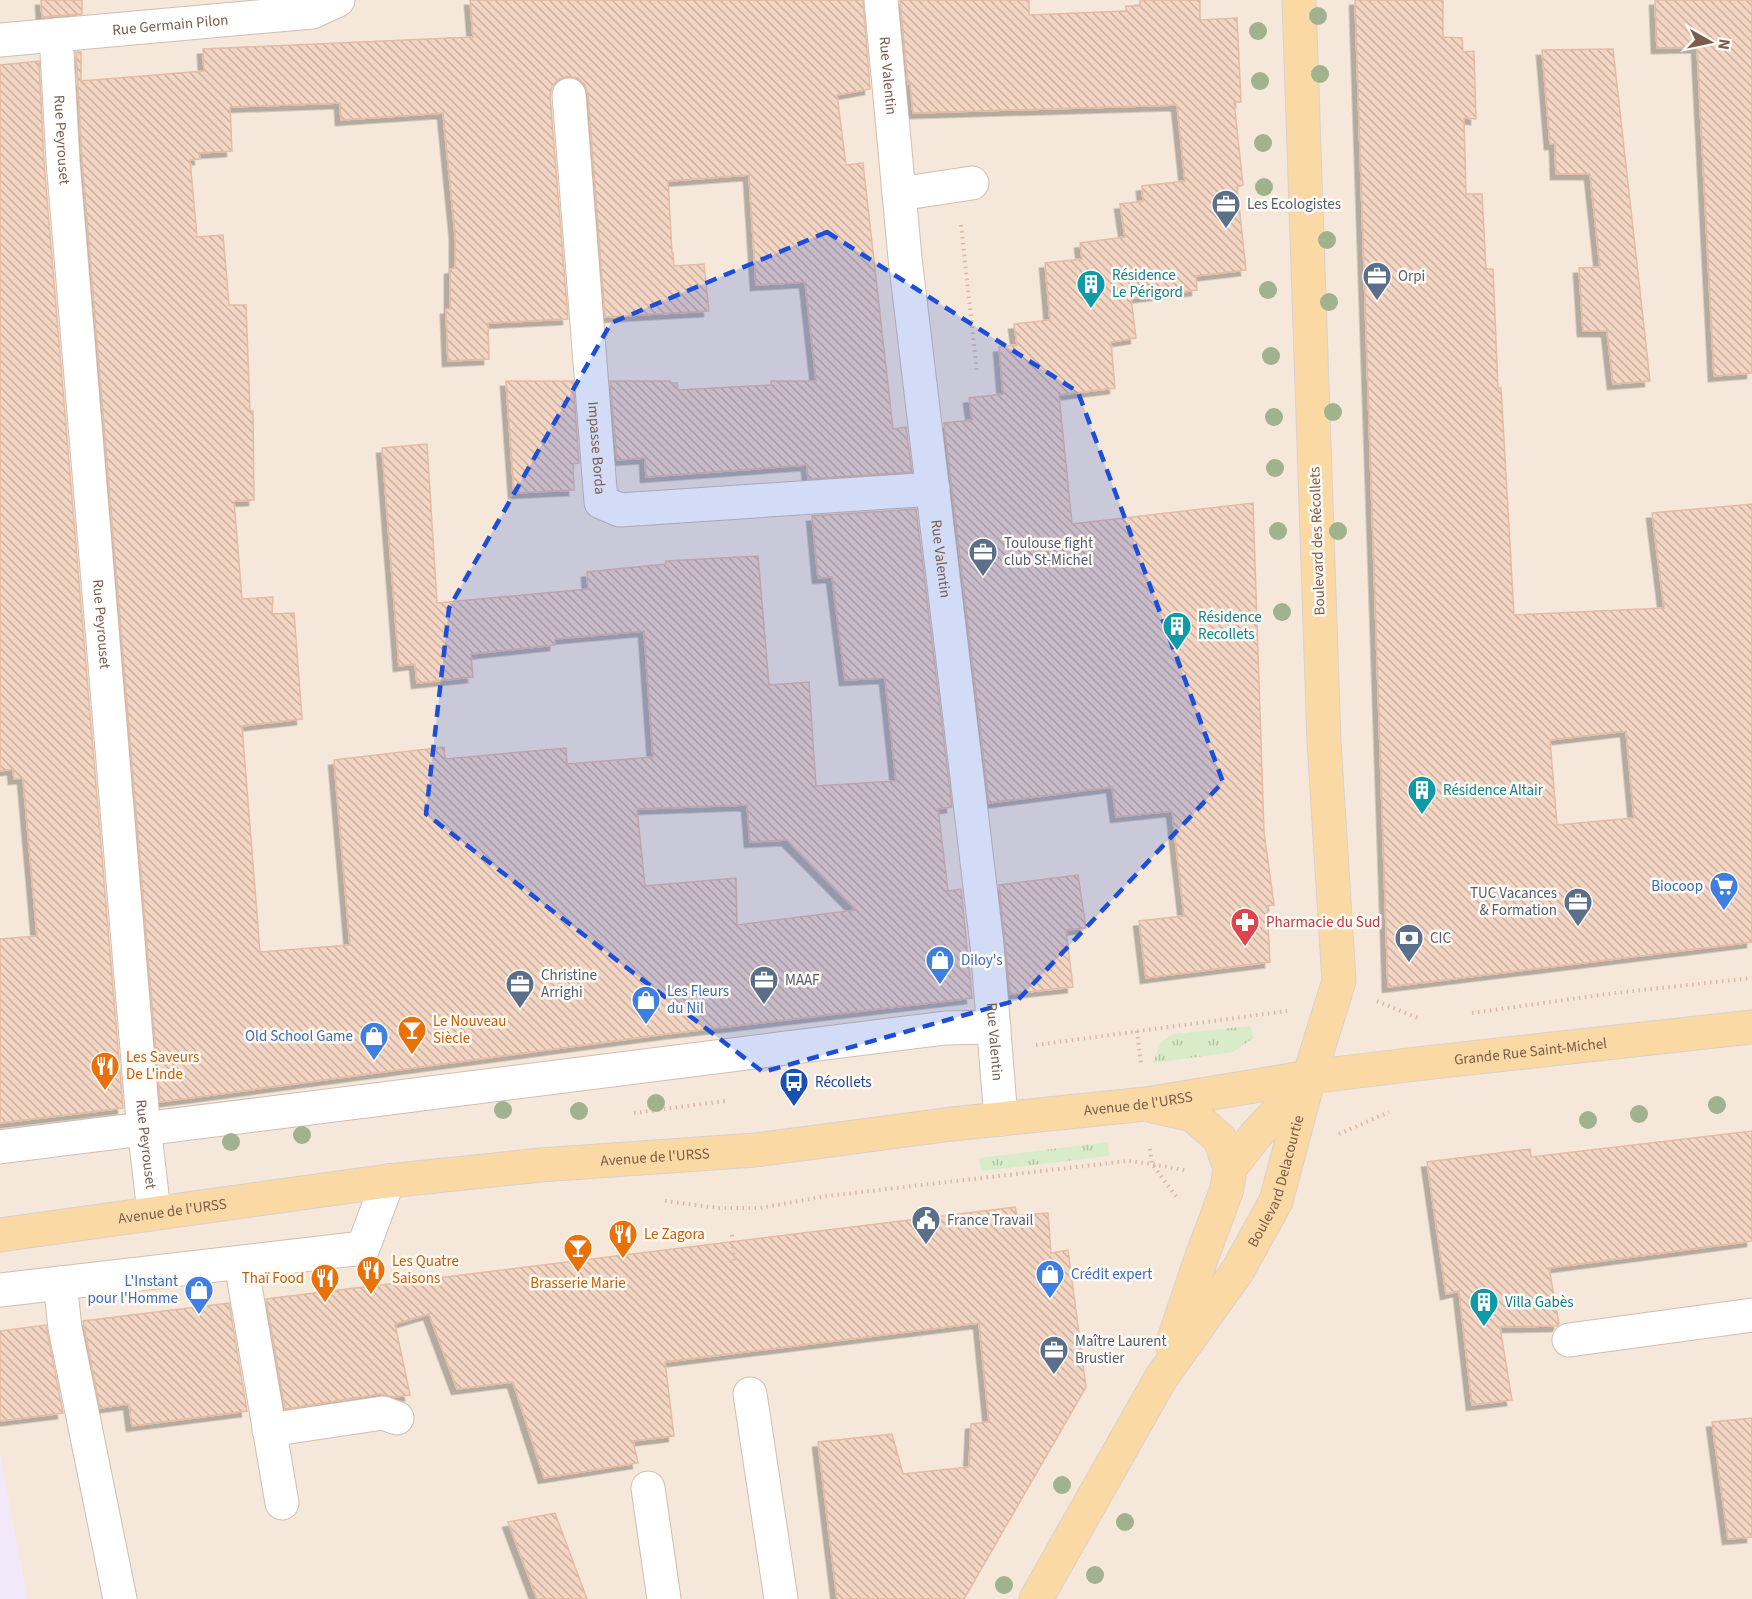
<svg xmlns="http://www.w3.org/2000/svg" width="1752" height="1599" viewBox="0 0 1752 1599" font-family="'Source Sans 3',sans-serif">
  <style>
    .residential { fill: #f5e8da }
    .education { fill: #f3e8fa }
    .grass { fill: url(#grass-tufts) }
    .building { fill: url(#building-back-hatch); stroke: #e6bba3; stroke-width: 1.5; fill-rule: evenodd; filter: url(#shadow) }
    .lines { fill: none; stroke-linecap: round; stroke-linejoin: round }
    .minor-casing { stroke: #d1beb0; stroke-width: 35 }
    .major-casing { stroke: #dad1cd; stroke-width: 35 }
    .path { stroke: #d9b8a5; stroke-width: 4; stroke-dasharray: 1.5 4.5; stroke-linecap: butt }
    .minor { stroke: #fff; stroke-width: 33 }
    .major { stroke: #fbd9a5; stroke-width: 33 }
    .tree { fill: #a0b28e }
    .marked { fill: #1d4ed8; fill-opacity: 0.2; stroke: #1d4ed8; stroke-width: 4.5; stroke-dasharray: 12 8; stroke-linejoin: round }
    .labels { text-anchor: middle; stroke-width: 5; stroke-linejoin: round; paint-order: stroke }
    .street-label { font-size: 15px; fill: #7a5c4d; stroke: #fffaf3 }
    .service-label { font-size: 15px; fill: #4e5e75; stroke: #fffaf3; text-anchor: start }
    .culture-label { font-size: 15px; fill: #0d838f; stroke: #fffaf3; text-anchor: start }
    .shop-label { font-size: 15px; fill: #366cbe; stroke: #fffaf3; text-anchor: end }
    .health-label { font-size: 15px; fill: #be3a42; stroke: #fffaf3; text-anchor: start }
    .food-label { font-size: 15px; fill: #c56008; stroke: #fffaf3; text-anchor: start }
    .transit-label { font-size: 15px; fill: #164399; stroke: #fffaf3; text-anchor: start }
  </style>
  <defs>
    <pattern id="grass-tufts" width="24" height="20" patternUnits="userSpaceOnUse" patternTransform="scale(1.5)"><rect width="24" height="20" fill="#d8ecc9"/><path d="M3 7l-1-3M5 7V3M7 7l1-3M15 17l-1-3M17 17v-4M19 17l1-3" fill="none" stroke="#b4c2a5"/></pattern>
    <pattern id="building-back-hatch" width="6" height="6" patternUnits="userSpaceOnUse" patternTransform="scale(1.5)"><rect width="6" height="6" fill="#f3d5c3"/><path d="M-1 5l2 2M0 0l6 6M5-1l2 2" fill="none" stroke="#cab0a1"/></pattern>
    <filter id="shadow"><feDropShadow dx="-5.5" dy="5.5" stdDeviation="0" flood-color="#0004"/></filter>
  </defs>
  <rect width="100%" height="100%" fill="#fdf6ec"/>
  <rect class="residential" x="0" y="0" width="1752" height="1599"/>
  <polygon class="education" points="0,1453 12,1519 28,1599 0,1599"/>
  <g class="grass">
    <polygon points="1250,1026 1254,1038 1233,1052 1153,1063 1161,1042 1174,1034"/>
    <polygon points="1108,1142 1109,1156 981,1171 979,1158"/>
  </g>
  <g class="building">
    <polygon points="41,0 82,0 82,14 42,17"/>
    <path d="M470 0H863L870 89 837 95 846 165 863 163 893 429 906 427 912 472 808 479 807 465 646 477 645 458 617 460 610 381H670L671 383H677L678 390 771 385V381H816L805 282 756 285 749 175 668 181 672 253H673L674 266 704 264 709 311 605 317 588 94 585 85 578 78 568 76 559 79 552 86 550 96 568 319 488 323 489 359 448 361 446 309H450V269L455 268V234L443 113 341 120 340 103 230 107 232 151 199 153 200 159 190 160 197 237 223 235 229 305H246L250 411H253L254 500 234 501 242 599 273 597 272 614 294 613 302 719 242 726 260 952 350 945 334 760 444 747 445 759 566 748 567 764 653 757 644 631 555 639V645L471 654 473 677 417 683 415 664 399 666 382 448 427 444 437 603 588 589 587 572 666 564V561L758 556 769 685 809 682 816 786 896 781 885 678 845 680 832 577 818 578 812 516 916 509 952 807 938 809 948 891 961 889 972 998 666 1034 160 1102 82 160 76 52H81V81L204 71 203 49 473 37ZM747 805 750 842 787 840 856 910 737 925 736 878 645 886 637 809Z"/>
    <polygon points="900,0 1029,0 1029,15 1126,11 1126,6 1140,6 1140,0 1200,0 1200,20 1237,18 1241,102 1234,102 1243,185 1237,187 1246,270 1196,276 1197,290 1131,298 1136,338 1111,342 1115,388 1059,395 1072,524 1253,503 1264,832 1274,905 1267,906 1270,962 1146,978 1139,921 1184,916 1172,811 1116,817 1112,787 989,803 944,423 972,420 969,398 1003,394 999,347 1017,345 1014,324 1050,320 1045,263 1082,259 1080,243 1125,237 1120,204 1143,201 1142,186 1185,181 1177,105 913,113 910,83 908,84"/>
    <path d="M1355 0H1443V37L1462 38 1463 52 1474 51 1476 119 1464 118 1466 194H1482L1486 269H1493L1498 388H1501L1514 615 1664 608 1652 513 1752 504V942L1388 987ZM1626 731 1634 818 1557 825 1550 740Z"/>
    <polygon points="1655,0 1752,0 1752,373 1714,376 1697,47 1657,48"/>
    <polygon points="1613,49 1650,381 1613,384 1607,331 1583,331 1579,268 1600,267 1590,174 1556,174 1555,144 1550,144 1542,50"/>
    <polygon points="39,61 44,163 123,1108 0,1123 0,939 37,936 23,778 14,779 13,769 0,771 0,65"/>
    <polygon points="506,381 573,381 579,463 573,464 574,490 514,493"/>
    <polygon points="1078,875 1086,928 1066,930 1073,987 1010,994 999,885"/>
    <polygon points="1752,1131 1752,1241 1549,1268 1559,1324 1557,1326 1500,1327 1512,1400 1472,1405 1459,1291 1446,1294 1427,1162 1530,1149 1531,1157"/>
    <polygon points="1015,1207 1017,1215 1048,1213 1051,1253 1068,1250 1086,1387 964,1599 837,1599 818,1442 892,1434 903,1474 969,1467 971,1424 989,1422 979,1323 665,1362 674,1436 633,1441 638,1463 544,1478 513,1382 457,1389 429,1314 395,1324 410,1395 394,1397 380,1394 285,1409 266,1299"/>
    <polygon points="229,1303 247,1411 132,1426 129,1404 100,1408 83,1321"/>
    <polygon points="46,1325 63,1413 0,1421 0,1331"/>
    <polygon points="1752,1418 1752,1537 1728,1539 1712,1422"/>
    <polygon points="555,1513 587,1599 537,1599 508,1522"/>
  </g>
  <g class="lines">
    <g class="minor-casing">
      <g id="minor">
        <path id="s1" d="M881 0 905 258 987 945 1001 1119"/>
        <path id="s2" d="M56 35 63 161 142 1109 154 1212"/>
        <path id="s3" d="M0 40 312 12 338 0"/>
        <path id="s4" d="M569 95 601 502 620 510 933 489"/>
        <polyline points="899,194 972,183"/>
        <polyline points="0,1147 945,1028 994,1027"/>
        <polyline points="241,1263 282,1503"/>
        <polyline points="60,1283 65,1328 120,1599"/>
        <polyline points="0,1290 363,1248 388,1181"/>
        <polyline points="1569,1340 1752,1315"/>
        <polyline points="750,1394 781,1599"/>
        <polyline points="269,1430 383,1413 397,1418"/>
        <polyline points="648,1488 664,1599"/>
      </g>
    </g>
    <g class="major-casing">
      <g id="major">
        <polyline points="1156,1107 1193,1115 1220,1139 1230,1168"/>
        <path id="s5" d="M0 1235 388 1181 541 1165 755 1150 952 1124 1146 1104 1309 1077 1425 1063 1752 1027"/>
        <polyline points="1172,1345 1201,1259 1227,1189 1230,1168 1255,1136 1306,1081"/>
        <path id="s6" d="M1036 1599 1161 1378 1238 1270 1276 1201 1309 1077 1339 981 1324 742 1299 0"/>
      </g>
    </g>
    <g class="path">
      <polyline points="961,225 977,374"/>
      <polyline points="1377,1001 1420,1019"/>
      <polyline points="1472,1013 1615,993 1752,978"/>
      <polyline points="1137,1031 1141,1064"/>
      <polyline points="1036,1045 1287,1011"/>
      <polyline points="634,1113 725,1101"/>
      <polyline points="1339,1134 1389,1112"/>
      <polyline points="1150,1149 1152,1164 1178,1199"/>
      <polyline points="665,1201 718,1208 760,1208 827,1196 1128,1161 1152,1164 1188,1171"/>
      <polyline points="732,1235 734,1263"/>
    </g>
    <use href="#minor" class="minor"/>
    <use href="#major" class="major"/>
  </g>
  <g class="tree">
    <circle cx="1318" cy="16" r="9"/>
    <circle cx="1258" cy="31" r="9"/>
    <circle cx="1320" cy="74" r="9"/>
    <circle cx="1260" cy="81" r="9"/>
    <circle cx="1263" cy="143" r="9"/>
    <circle cx="1264" cy="187" r="9"/>
    <circle cx="1327" cy="240" r="9"/>
    <circle cx="1268" cy="290" r="9"/>
    <circle cx="1329" cy="302" r="9"/>
    <circle cx="1271" cy="356" r="9"/>
    <circle cx="1333" cy="412" r="9"/>
    <circle cx="1274" cy="417" r="9"/>
    <circle cx="1275" cy="468" r="9"/>
    <circle cx="1278" cy="531" r="9"/>
    <circle cx="1338" cy="531" r="9"/>
    <circle cx="1282" cy="612" r="9"/>
    <circle cx="656" cy="1103" r="9"/>
    <circle cx="1717" cy="1105" r="9"/>
    <circle cx="503" cy="1110" r="9"/>
    <circle cx="579" cy="1111" r="9"/>
    <circle cx="1639" cy="1114" r="9"/>
    <circle cx="1588" cy="1120" r="9"/>
    <circle cx="302" cy="1135" r="9"/>
    <circle cx="231" cy="1142" r="9"/>
    <circle cx="1062" cy="1485" r="9"/>
    <circle cx="1125" cy="1522" r="9"/>
    <circle cx="1095" cy="1575" r="9"/>
    <circle cx="1004" cy="1585" r="9"/>
  </g>
  <path class="marked" d="M827 232 1078 392 1223 782 1018 1000 763 1072 426 814 449 608 611 323Z"/>
  <defs>
    <g id="office-pin" transform="scale(1.5)"><path d="M0 17L-7.5 6A9.5 9.5 0 1 1 7.5 6Z" fill="#5c6f8a" stroke="#fffaf3"/><path d="M-6-3h4V-5.5h4V-3h4V5H-6ZM-1-4.5V-3h2v-1.5ZM-6 0V1H6V0Z" fill="#fff"/></g>
    <g id="building-pin" transform="scale(1.5)"><path d="M0 17L-7.5 6A9.5 9.5 0 1 1 7.5 6Z" fill="#0f9aa8" stroke="#fffaf3"/><path d="M-4-6H4V6H1V3H-1V6H-4ZM-2.5-4.3h1.7v1.8h-1.7ZM.8-4.3h1.7v1.8H.8ZM-2.5-1h1.7V.8h-1.7ZM.8-1h1.7V.8H.8Z" fill="#fff"/></g>
    <g id="supermarket-pin" transform="scale(1.5)"><path d="M0 17L-7.5 6A9.5 9.5 0 1 1 7.5 6Z" fill="#3f7fe0" stroke="#fffaf3"/><path d="M-6-5.5h2.5l.6 2H6L4.5 2H-2.5L-4.4-4H-6ZM-1.5 3.2a1.3 1.3 0 1 0 .1 0ZM3 3.2a1.3 1.3 0 1 0 .1 0Z" fill="#fff"/></g>
    <g id="pharmacy-pin" transform="scale(1.5)"><path d="M0 17L-7.5 6A9.5 9.5 0 1 1 7.5 6Z" fill="#e0444e" stroke="#fffaf3"/><path d="M-2-6h4v4h4v4h-4v4h-4v-4h-4v-4h4Z" fill="#fff"/></g>
    <g id="bank-pin" transform="scale(1.5)"><path d="M0 17L-7.5 6A9.5 9.5 0 1 1 7.5 6Z" fill="#5c6f8a" stroke="#fffaf3"/><path d="M-6-4H6V4H-6ZM0-2.3a2.3 2.3 0 1 0 0 4.6a2.3 2.3 0 1 0 0-4.6Z" fill="#fff"/></g>
    <g id="shop-pin" transform="scale(1.5)"><path d="M0 17L-7.5 6A9.5 9.5 0 1 1 7.5 6Z" fill="#3f7fe0" stroke="#fffaf3"/><path d="M-5-2.5h2.3a2.7 3.5 0 0 1 5.4 0H5L5.5 6h-11ZM-1.5-2.5h3a1.5 2.3 0 0 0-3 0Z" fill="#fff"/></g>
    <g id="bar-pin" transform="scale(1.5)"><path d="M0 17L-7.5 6A9.5 9.5 0 1 1 7.5 6Z" fill="#e8710a" stroke="#fffaf3"/><path d="M-6-5H6L.8 .8V4.5H3.5V6h-7V4.5H-.8V.8Z" fill="#fff"/></g>
    <g id="restaurant-pin" transform="scale(1.5)"><path d="M0 17L-7.5 6A9.5 9.5 0 1 1 7.5 6Z" fill="#e8710a" stroke="#fffaf3"/><path d="M-5-6h1v4h1v-4h1v4h1v-4h1v5L-1.5 .5V6h-2V.5L-5-1ZM5-6V6H3V1.5H1.5Q1.5-4 5-6Z" fill="#fff"/></g>
    <g id="bus-pin" transform="scale(1.5)"><path d="M0 17L-7.5 6A9.5 9.5 0 1 1 7.5 6Z" fill="#1a4fb4" stroke="#fffaf3"/><path d="M-5-6H5V4H4V6H2V4H-2V6H-4V4H-5ZM-3.5-4V0h7V-4ZM-3.5 1.2v1.5H-2V1.2ZM2 1.2v1.5H3.5V1.2Z" fill="#fff"/></g>
    <g id="civic-pin" transform="scale(1.5)"><path d="M0 17L-7.5 6A9.5 9.5 0 1 1 7.5 6Z" fill="#5c6f8a" stroke="#fffaf3"/><path d="M-.6-6.5H3V-4.5H.6V-3L4-1V1h2V6H-6V1h2V-1L-.6-3ZM-1.2 2.5V6h2.4V2.5Z" fill="#fff"/></g>
  </defs>
  <g fill-rule="evenodd">
    <use href="#office-pin" x="1226" y="204"/>
    <use href="#office-pin" x="1377" y="276"/>
    <use href="#building-pin" x="1091" y="284"/>
    <use href="#office-pin" x="983" y="552"/>
    <use href="#building-pin" x="1177" y="626"/>
    <use href="#building-pin" x="1422" y="790"/>
    <use href="#supermarket-pin" x="1724" y="886"/>
    <use href="#office-pin" x="1578" y="902"/>
    <use href="#pharmacy-pin" x="1245" y="922"/>
    <use href="#bank-pin" x="1409" y="938"/>
    <use href="#shop-pin" x="940" y="960"/>
    <use href="#office-pin" x="764" y="980"/>
    <use href="#office-pin" x="520" y="984"/>
    <use href="#shop-pin" x="646" y="1000"/>
    <use href="#bar-pin" x="412" y="1030"/>
    <use href="#shop-pin" x="374" y="1036"/>
    <use href="#restaurant-pin" x="105" y="1066"/>
    <use href="#bus-pin" x="794" y="1082"/>
    <use href="#civic-pin" x="926" y="1220"/>
    <use href="#restaurant-pin" x="623" y="1234"/>
    <use href="#bar-pin" x="578" y="1248"/>
    <use href="#restaurant-pin" x="371" y="1270"/>
    <use href="#shop-pin" x="1050" y="1274"/>
    <use href="#restaurant-pin" x="325" y="1278"/>
    <use href="#shop-pin" x="199" y="1290"/>
    <use href="#building-pin" x="1484" y="1302"/>
    <use href="#office-pin" x="1054" y="1350"/>
  </g>
  <g class="labels">
    <g class="street-label">
      <text dy="5" stroke="none"><textPath href="#s3" startOffset="171">Rue Germain Pilon</textPath></text>
      <text dy="5" stroke="none"><textPath href="#s1" startOffset="76">Rue Valentin</textPath></text>
      <text dy="5" stroke="none"><textPath href="#s2" startOffset="105">Rue Peyrouset</textPath></text>
      <text dy="5" stroke="none"><textPath href="#s4" startOffset="354">Impasse Borda</textPath></text>
      <text transform="translate(1317 541) rotate(-92)" y="5">Boulevard des Récollets</text>
      <text dy="5" stroke="none"><textPath href="#s1" startOffset="562">Rue Valentin</textPath></text>
      <text dy="5" stroke="none"><textPath href="#s2" startOffset="591">Rue Peyrouset</textPath></text>
      <text dy="5" stroke="none"><textPath href="#s1" startOffset="1048">Rue Valentin</textPath></text>
      <text dy="5" stroke="none"><textPath href="#s5" startOffset="1542">Grande Rue Saint-Michel</textPath></text>
      <text dy="5" stroke="none"><textPath href="#s5" startOffset="1146">Avenue de l'URSS</textPath></text>
      <text dy="5" stroke="none"><textPath href="#s2" startOffset="1113">Rue Peyrouset</textPath></text>
      <text dy="5" stroke="none"><textPath href="#s5" startOffset="660">Avenue de l'URSS</textPath></text>
      <text dy="5" stroke="none"><textPath href="#s6" startOffset="484">Boulevard Delacourtie</textPath></text>
      <text dy="5" stroke="none"><textPath href="#s5" startOffset="174">Avenue de l'URSS</textPath></text>
    </g>
    <g class="service-label">
      <text x="1247" y="209">Les Ecologistes</text>
      <text x="1398" y="281">Orpi</text>
      <text x="1004" y="548">Toulouse fight<tspan x="1004" dy="17">club St-Michel</tspan></text>
      <text x="1557" y="898" text-anchor="end">TUC Vacances<tspan x="1557" dy="17">&amp; Formation</tspan></text>
      <text x="1430" y="943">CIC</text>
      <text x="541" y="980">Christine<tspan x="541" dy="17">Arrighi</tspan></text>
      <text x="785" y="985">MAAF</text>
      <text x="947" y="1225">France Travail</text>
      <text x="1075" y="1346">Maître Laurent<tspan x="1075" dy="17">Brustier</tspan></text>
    </g>
    <g class="culture-label">
      <text x="1112" y="280">Résidence<tspan x="1112" dy="17">Le Périgord</tspan></text>
      <text x="1198" y="622">Résidence<tspan x="1198" dy="17">Recollets</tspan></text>
      <text x="1443" y="795">Résidence Altair</text>
      <text x="1505" y="1307">Villa Gabès</text>
    </g>
    <g class="shop-label">
      <text x="1703" y="891">Biocoop</text>
      <text x="961" y="965" text-anchor="start">Diloy's</text>
      <text x="667" y="996" text-anchor="start">Les Fleurs<tspan x="667" dy="17">du Nil</tspan></text>
      <text x="353" y="1041">Old School Game</text>
      <text x="1071" y="1279" text-anchor="start">Crédit expert</text>
      <text x="178" y="1286">L'Instant<tspan x="178" dy="17">pour l'Homme</tspan></text>
    </g>
    <g class="health-label">
      <text x="1266" y="927">Pharmacie du Sud</text>
    </g>
    <g class="food-label">
      <text x="433" y="1026">Le Nouveau<tspan x="433" dy="17">Siècle</tspan></text>
      <text x="126" y="1062">Les Saveurs<tspan x="126" dy="17">De L'inde</tspan></text>
      <text x="644" y="1239">Le Zagora</text>
      <text x="392" y="1266">Les Quatre<tspan x="392" dy="17">Saisons</tspan></text>
      <text x="304" y="1283" text-anchor="end">Thaï Food</text>
      <text x="578" y="1288" text-anchor="middle">Brasserie Marie</text>
    </g>
    <g class="transit-label">
      <text x="815" y="1087">Récollets</text>
    </g>
  </g>
  <g transform="translate(1710 42) rotate(99)" stroke="#fffaf3" stroke-width="4.5" paint-order="stroke">
  <path d="M0-4.5L10 22L0 15L-10 22Z" fill="#7a5c4d"/>
  <text y="-9" font-size="16" font-weight="bold" text-anchor="middle" fill="#7a5c4d">N</text>
  </g>
</svg>
